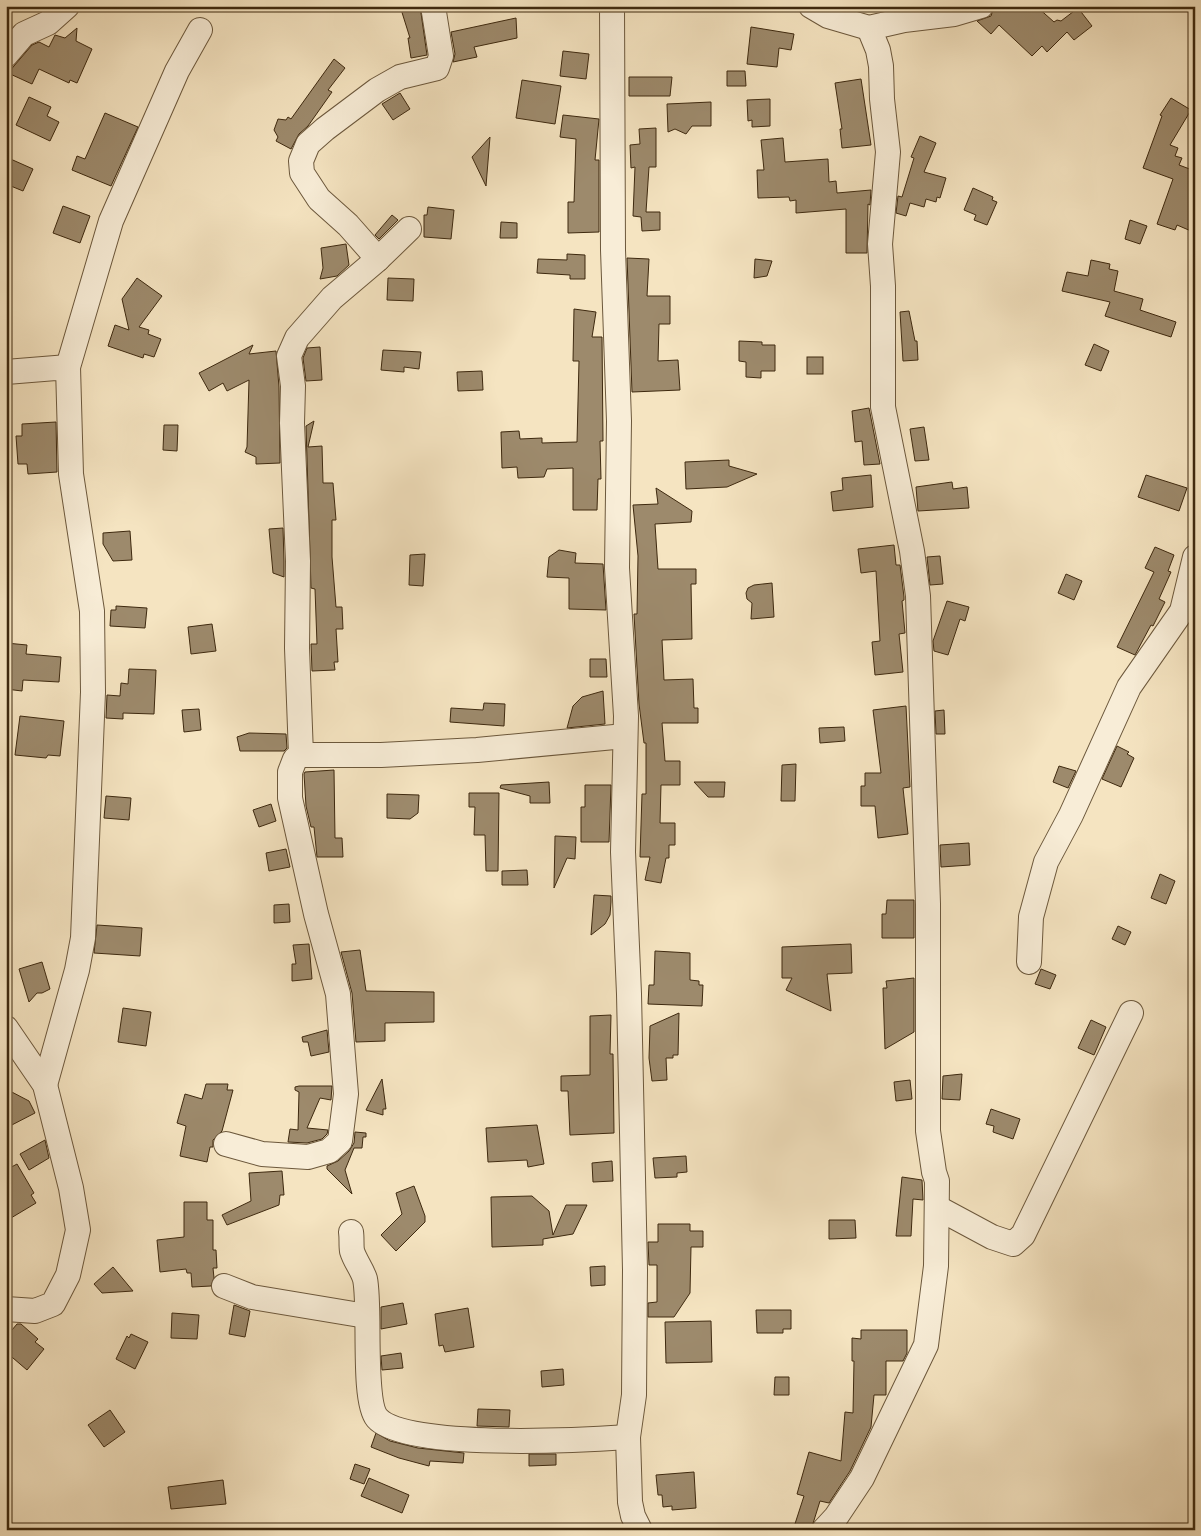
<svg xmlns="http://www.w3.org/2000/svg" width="1201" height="1536" viewBox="0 0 1201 1536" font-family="Alegreya,serif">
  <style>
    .building { fill: #9d8a6c; stroke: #3e290f }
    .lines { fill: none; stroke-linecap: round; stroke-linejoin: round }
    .minor-casing { stroke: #6c583c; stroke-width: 26 }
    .minor { stroke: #f8edd7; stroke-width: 24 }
  </style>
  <rect width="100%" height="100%" fill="#f5e4c1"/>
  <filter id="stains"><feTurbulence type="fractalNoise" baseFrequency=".004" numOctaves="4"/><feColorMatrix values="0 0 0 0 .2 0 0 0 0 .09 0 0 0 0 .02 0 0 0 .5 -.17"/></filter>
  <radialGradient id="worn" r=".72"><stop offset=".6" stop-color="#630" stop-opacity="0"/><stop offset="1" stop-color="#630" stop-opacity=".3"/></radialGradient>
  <g class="building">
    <polygon points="400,6 420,6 427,55 411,58 408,38 410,38"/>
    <polygon points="994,6 1036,6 1054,22 1057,20 1061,21 1078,8 1092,26 1074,40 1067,32 1047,52 1042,46 1032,56 999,25 991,34 977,21 991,16"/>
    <polygon points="516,18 517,38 474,47 477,57 453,62 455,54 451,32"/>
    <polygon points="751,27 794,34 791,50 779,48 777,67 747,64"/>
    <polygon points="77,28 76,41 92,49 77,83 70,80 69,83 39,69 32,84 8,73 32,45 39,42 49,47 55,35 65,38"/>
    <polygon points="563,51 589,54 586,79 560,76"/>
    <polygon points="334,59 345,68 328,90 332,92 308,126 299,134 291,149 276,141 278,137 274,130 278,119 286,120 288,117 291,119"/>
    <polygon points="727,71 745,71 746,86 727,86"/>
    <polygon points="629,77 672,77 670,96 629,96"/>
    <polygon points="861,79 871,145 842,148 840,129 842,129 835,83"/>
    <polygon points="522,80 561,86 555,124 516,118"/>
    <polygon points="400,93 410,109 393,120 382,104"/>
    <polygon points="29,97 51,107 47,116 59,122 50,141 16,125"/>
    <polygon points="1171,98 1191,110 1170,145 1178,148 1175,156 1182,158 1179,165 1195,171 1195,221 1191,231 1177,225 1175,230 1157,224 1173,179 1143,168 1162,116 1160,115"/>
    <polygon points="770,99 770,126 752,127 752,120 748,121 747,100"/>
    <polygon points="711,102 711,126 692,126 686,134 675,129 668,132 667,104"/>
    <polygon points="105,113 138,127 111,186 72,170 77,156 85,159"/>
    <polygon points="563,115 599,119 595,160 599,160 599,232 568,233 568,202 574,202 576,139 560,137"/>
    <polygon points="656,128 656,167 649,167 646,212 660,212 660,230 642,231 641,217 633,216 635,167 631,168 630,145 640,144 639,129"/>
    <polygon points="920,136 936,143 924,172 946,178 940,198 937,197 936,202 926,199 924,207 910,203 906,216 896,213 898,196 902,197 914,158 911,157"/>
    <polygon points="490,137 486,186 472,157"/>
    <polygon points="783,138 785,162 828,159 829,182 836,181 837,193 871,190 870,205 868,204 867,253 846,253 846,209 796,213 796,200 790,201 789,197 758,198 757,170 764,170 761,140"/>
    <polygon points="6,157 33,169 23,191 6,184"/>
    <polygon points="973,188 993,197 992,200 997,202 987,225 974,220 976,215 964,210"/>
    <polygon points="63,206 90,216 80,243 53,233"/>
    <polygon points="428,207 454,210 451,239 424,237 424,215 427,215"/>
    <polygon points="392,215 398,220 379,239 375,235"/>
    <polygon points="1130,220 1147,226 1140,244 1125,239"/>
    <polygon points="501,222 517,223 517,238 500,238"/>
    <polygon points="346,244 349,265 337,276 320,279 323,268 321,248"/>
    <polygon points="567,254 585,255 585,279 570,279 570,275 537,273 538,259 567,260"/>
    <polygon points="627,258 649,259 647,296 670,296 670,324 659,324 658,361 678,360 680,390 632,392"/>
    <polygon points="755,259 772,261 767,276 754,278"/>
    <polygon points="1091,260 1110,264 1109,269 1118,271 1114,291 1143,299 1140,310 1176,322 1171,337 1105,316 1110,302 1062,291 1067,272 1088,276"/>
    <polygon points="137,278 162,296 139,327 149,330 148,334 161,339 154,357 144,354 143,358 108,346 115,325 129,330 122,299"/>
    <polygon points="388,278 414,279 413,301 387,300"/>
    <polygon points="574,309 596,312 592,337 602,337 603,441 600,441 601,479 598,479 597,510 573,510 573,468 547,469 544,477 518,478 517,467 502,468 501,432 519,431 520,439 542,438 542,443 577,442 579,361 573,361"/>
    <polygon points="909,311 915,341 917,341 918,360 903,361 900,312"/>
    <polygon points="739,341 762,342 762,345 775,345 775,371 761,371 761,378 746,377 746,362 739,361"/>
    <polygon points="1094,344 1109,351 1101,371 1085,365"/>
    <polygon points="253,345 249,354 276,351 279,387 280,463 256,464 256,457 245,452 247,447 249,380 227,391 223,383 209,391 199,373"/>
    <polygon points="320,347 322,380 306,381 303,358 307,348"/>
    <polygon points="383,350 421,352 419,369 404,367 404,372 381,370"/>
    <rect x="807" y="357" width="16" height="17"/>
    <polygon points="482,371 483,390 458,391 457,372"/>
    <polygon points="869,408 880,464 864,465 862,441 855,442 852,411"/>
    <polygon points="314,421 308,447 322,446 323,483 333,483 336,520 332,520 332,557 336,607 342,607 343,629 336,629 338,662 334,662 335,670 312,671 311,644 317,644 315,589 311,588 306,426"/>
    <polygon points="56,422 57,472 28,474 27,464 18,464 16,436 22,436 22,424"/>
    <polygon points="164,425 178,425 177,451 163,450"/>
    <polygon points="924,427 929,460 915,461 910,429"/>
    <polygon points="729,460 729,466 757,474 727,487 686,489 685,462"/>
    <polygon points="871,475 873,507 833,511 831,492 843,490 842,478"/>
    <polygon points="1146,475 1187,488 1179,511 1138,497"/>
    <polygon points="952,482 953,489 967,487 969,508 918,511 916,487"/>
    <polygon points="656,488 692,511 691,522 655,524 658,569 696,569 696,584 691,584 692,639 662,640 664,680 693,679 694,708 698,708 698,723 662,723 665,761 680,761 680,785 661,785 660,823 675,823 675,845 669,845 669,858 666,858 661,883 645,880 650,857 640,857 642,794 646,794 646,743 644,743 639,704 634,614 637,614 638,556 633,505 658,504"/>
    <polygon points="283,528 284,561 284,577 273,573 269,529"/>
    <polygon points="130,531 132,560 113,561 103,544 103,533"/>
    <polygon points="894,545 896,565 900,565 904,597 904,600 902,601 905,633 899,634 903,672 875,675 872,642 880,641 876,571 861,573 858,549"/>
    <polygon points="1155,547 1174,555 1168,571 1171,572 1159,599 1165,602 1153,626 1151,625 1135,655 1117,647 1154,572 1145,568"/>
    <polygon points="559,550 576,553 575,563 603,564 606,610 569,609 569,578 547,577 549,557"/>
    <polygon points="425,554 423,586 409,585 410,555"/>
    <polygon points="940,556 943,584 930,585 927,557"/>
    <polygon points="1066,574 1082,581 1074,600 1058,593"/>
    <polygon points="772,583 774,617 751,619 752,603 747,599 746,593 748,588 754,585"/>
    <polygon points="947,601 969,607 965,621 960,619 948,655 934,651 933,641"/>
    <polygon points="116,606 147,608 145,628 110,626 111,610 116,610"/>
    <polygon points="212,624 216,651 191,654 188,627"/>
    <polygon points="6,643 27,645 26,654 61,657 59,682 23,680 22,691 6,689"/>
    <polygon points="590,659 606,659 607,677 590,677"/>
    <polygon points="129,669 156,670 154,714 123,713 123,719 106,718 107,695 120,696 121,683 128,684"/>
    <polygon points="603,691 605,724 567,728 573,706 582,697"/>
    <polygon points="484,703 505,704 504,726 450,722 451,708 483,710"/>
    <polygon points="906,706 910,787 903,788 908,834 878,838 875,806 861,806 861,786 865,786 865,773 881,773 873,710"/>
    <polygon points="199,709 201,730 184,732 182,710"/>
    <polygon points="944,710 945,734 936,734 935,711"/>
    <polygon points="20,716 64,721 60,756 48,755 46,758 15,755"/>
    <polygon points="844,727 845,741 820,743 819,728"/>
    <polygon points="249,733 286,734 287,748 284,751 240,751 237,737"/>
    <polygon points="1117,746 1129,752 1127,754 1134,758 1121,787 1102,779"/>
    <polygon points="796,764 795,801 781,801 782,765"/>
    <polygon points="1059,766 1076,771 1068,788 1053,782"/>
    <polygon points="334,770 335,838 342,838 343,857 317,857 314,827 311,827 306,806 304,774 305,772"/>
    <polygon points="549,782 550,803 530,803 530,796 500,788 501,785"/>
    <polygon points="694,782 725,782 724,797 708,797"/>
    <polygon points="585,785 611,785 609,842 581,842 581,807 585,807"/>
    <polygon points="469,793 499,793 498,871 486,871 485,835 474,835 475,807 469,807"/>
    <polygon points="387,794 419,795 418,813 410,819 387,818"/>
    <polygon points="106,796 131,798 129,820 104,818"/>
    <polygon points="271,804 276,821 259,827 253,810"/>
    <polygon points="555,836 576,837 575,859 567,858 554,888"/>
    <polygon points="969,843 970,865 941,867 940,845"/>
    <polygon points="286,849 290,867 269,871 266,853"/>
    <polygon points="527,870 528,885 502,885 502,871"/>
    <polygon points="1160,874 1175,881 1166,904 1151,898"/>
    <polygon points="594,895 611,896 611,902 610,915 605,924 591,935"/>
    <polygon points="887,900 914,900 914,938 882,938 882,914 886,914"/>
    <polygon points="289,904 290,922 274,923 274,905"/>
    <polygon points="97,925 142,928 140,956 94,953"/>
    <polygon points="1118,926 1131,932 1125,945 1112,939"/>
    <polygon points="309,944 312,979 292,981 292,964 296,964 293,945"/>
    <polygon points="851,944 852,973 827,974 831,1011 786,990 792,978 782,978 782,947"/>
    <polygon points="360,950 366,991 434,992 434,1022 385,1023 385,1041 356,1042 352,993 341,952"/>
    <polygon points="655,951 690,953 690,980 699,981 699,985 703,985 702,1006 648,1004 649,985 654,985"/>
    <polygon points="42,962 50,989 42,993 37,993 29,1002 19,969"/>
    <polygon points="1041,969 1056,975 1050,989 1035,984"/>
    <polygon points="914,978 914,1032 885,1049 883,988 887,988 886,981"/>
    <polygon points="123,1008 151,1012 146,1046 118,1042"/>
    <polygon points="679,1013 678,1055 673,1055 673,1058 666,1058 667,1080 652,1081 649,1058 650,1026"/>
    <polygon points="611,1015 610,1054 613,1054 614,1133 570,1135 568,1091 561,1091 561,1076 590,1075 590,1016"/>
    <polygon points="1091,1020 1106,1027 1094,1055 1078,1048"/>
    <polygon points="327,1030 329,1052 311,1056 308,1042 303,1042 302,1037"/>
    <polygon points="962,1074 960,1100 942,1099 943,1076"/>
    <polygon points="382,1079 386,1109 383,1109 383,1115 366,1110"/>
    <polygon points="910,1080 912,1099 896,1101 894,1082"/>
    <polygon points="206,1084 228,1084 227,1090 233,1090 222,1131 213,1140 213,1147 210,1147 207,1162 180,1156 186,1126 177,1123 185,1094 202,1099"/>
    <polygon points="299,1086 332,1086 331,1100 320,1098 307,1128 328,1130 327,1134 322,1139 307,1143 288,1142 290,1129 298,1130 299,1092 295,1090 295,1087"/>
    <polygon points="6,1089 29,1101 35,1113 6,1128"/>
    <polygon points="991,1109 1020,1119 1013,1139 993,1132 994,1126 986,1124"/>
    <polygon points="537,1125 544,1164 528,1167 527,1160 488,1162 486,1128"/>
    <polygon points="355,1132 366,1133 366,1137 363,1137 362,1148 354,1148 345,1170 352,1194 327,1169 327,1166 338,1161 349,1151 354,1143"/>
    <polygon points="45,1140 49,1158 29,1170 20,1154"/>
    <polygon points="686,1156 687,1172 677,1173 677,1177 655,1178 653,1158"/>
    <polygon points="612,1161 613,1181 593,1182 592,1163"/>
    <polygon points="17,1164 34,1193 31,1195 36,1203 6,1221 6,1170"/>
    <polygon points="282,1171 284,1195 280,1195 279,1205 227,1225 222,1215 251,1201 249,1173"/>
    <polygon points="902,1177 922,1180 923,1200 913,1199 911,1236 896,1236"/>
    <polygon points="414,1186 425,1216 425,1222 396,1251 381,1235 402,1214 396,1193"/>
    <polygon points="532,1196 549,1211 553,1235 566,1205 587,1205 573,1234 543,1239 543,1245 492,1247 491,1197"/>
    <polygon points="184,1202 207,1202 207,1220 213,1220 213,1250 216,1250 217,1268 213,1268 214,1278 211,1286 192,1287 191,1273 187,1273 186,1269 160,1272 157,1240 184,1237"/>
    <polygon points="829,1220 855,1220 856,1238 829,1239"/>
    <polygon points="658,1224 690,1224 690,1231 703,1231 703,1247 691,1247 690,1293 674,1317 648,1317 648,1303 657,1302 657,1265 649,1265 648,1242 658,1242"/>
    <polygon points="605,1266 605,1285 591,1286 590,1267"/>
    <polygon points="113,1267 133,1291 102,1293 94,1284"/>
    <polygon points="403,1303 407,1324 381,1329 381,1307"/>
    <polygon points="234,1305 250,1311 245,1337 229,1334"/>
    <polygon points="468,1308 474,1347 445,1352 443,1345 439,1346 435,1314"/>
    <polygon points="756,1310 791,1310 791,1329 783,1329 783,1333 757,1333"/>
    <polygon points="172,1313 199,1315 197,1339 171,1338"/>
    <polygon points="711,1321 712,1362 666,1363 665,1322"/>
    <polygon points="17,1324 21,1324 38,1339 35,1342 44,1349 27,1370 6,1352 6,1337"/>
    <polygon points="861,1330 907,1330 907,1353 903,1361 886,1361 886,1395 874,1395 871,1427 850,1471 829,1503 820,1501 811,1530 793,1530 804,1496 797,1494 809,1452 841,1461 845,1412 853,1413 854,1361 852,1361 852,1338 861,1339"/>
    <polygon points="131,1334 148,1342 135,1369 116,1359 127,1336 129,1338"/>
    <polygon points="401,1353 403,1368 382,1370 381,1356"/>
    <polygon points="563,1369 564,1385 542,1387 541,1371"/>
    <polygon points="775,1377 789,1377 789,1395 774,1395"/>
    <polygon points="478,1409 510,1410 509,1427 477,1426"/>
    <polygon points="110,1410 125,1432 104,1447 88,1425"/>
    <polygon points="376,1433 390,1441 418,1448 464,1453 463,1463 430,1461 429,1466 399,1458 371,1447"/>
    <polygon points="529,1454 556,1454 556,1465 529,1466"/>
    <polygon points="355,1464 370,1469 364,1484 350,1479"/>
    <polygon points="694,1472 696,1508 672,1510 672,1506 663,1507 662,1495 658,1495 656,1475"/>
    <polygon points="369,1478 409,1495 402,1513 361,1496"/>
    <polygon points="223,1480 226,1504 171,1509 168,1487"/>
  </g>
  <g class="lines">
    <g class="minor-casing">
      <g id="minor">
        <polyline points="612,6 613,250 619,421 617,568 626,716 623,852 629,994 635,1270 634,1395 628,1437 630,1502 633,1516 640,1530"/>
        <polyline points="811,6 828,16 869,28 904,20 954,14 981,6"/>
        <polyline points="6,55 24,34 48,23 67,6"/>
        <polyline points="378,259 348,225 319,199 302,173 301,161 308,144 325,129 377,90 400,77 437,68 441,56 433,6"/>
        <polyline points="68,367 111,221 177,71 200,30"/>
        <polyline points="6,372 68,367 71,474 92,611 93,692 83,938 77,970 45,1085"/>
        <polyline points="301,755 381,755 477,750 625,736"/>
        <polyline points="1029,962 1031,917 1046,862 1071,815 1129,687 1182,611 1195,557"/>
        <polyline points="6,1028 45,1085 71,1188 78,1230 68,1275 53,1304 35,1311 6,1309"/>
        <polyline points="226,1144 262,1154 308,1157 329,1151 340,1141 346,1094 338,994 316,914 290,798 290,772 295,759 301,755 297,648 298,561 292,423 293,386 289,356 297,338 332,298 378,259 409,229"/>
        <polyline points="938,1208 992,1237 1013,1244 1023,1235 1131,1013"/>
        <path d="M351 1232C352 1238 351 1245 352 1251 355 1261 362 1269 365 1279 371 1307 362 1400 377 1418 405 1450 583 1440 628 1437"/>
        <polyline points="224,1286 252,1297 366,1316"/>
        <polyline points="824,1530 836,1517 862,1478 926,1345 936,1266 937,1181 934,1172 928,1131 928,904 918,596 912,551 883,407 883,286 880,244 888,152 882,99 881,66 878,50 869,28"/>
      </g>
    </g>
    <use href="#minor" class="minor"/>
  </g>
  <rect width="1201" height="1536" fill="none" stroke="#f5e4c1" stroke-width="25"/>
  <rect x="8" y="8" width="1186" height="1521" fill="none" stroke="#3e290f" stroke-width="2.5"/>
  <rect x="12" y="12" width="1176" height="1511" fill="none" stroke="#3e290f"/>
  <rect width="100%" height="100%" filter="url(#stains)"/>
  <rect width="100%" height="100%" fill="url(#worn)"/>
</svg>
